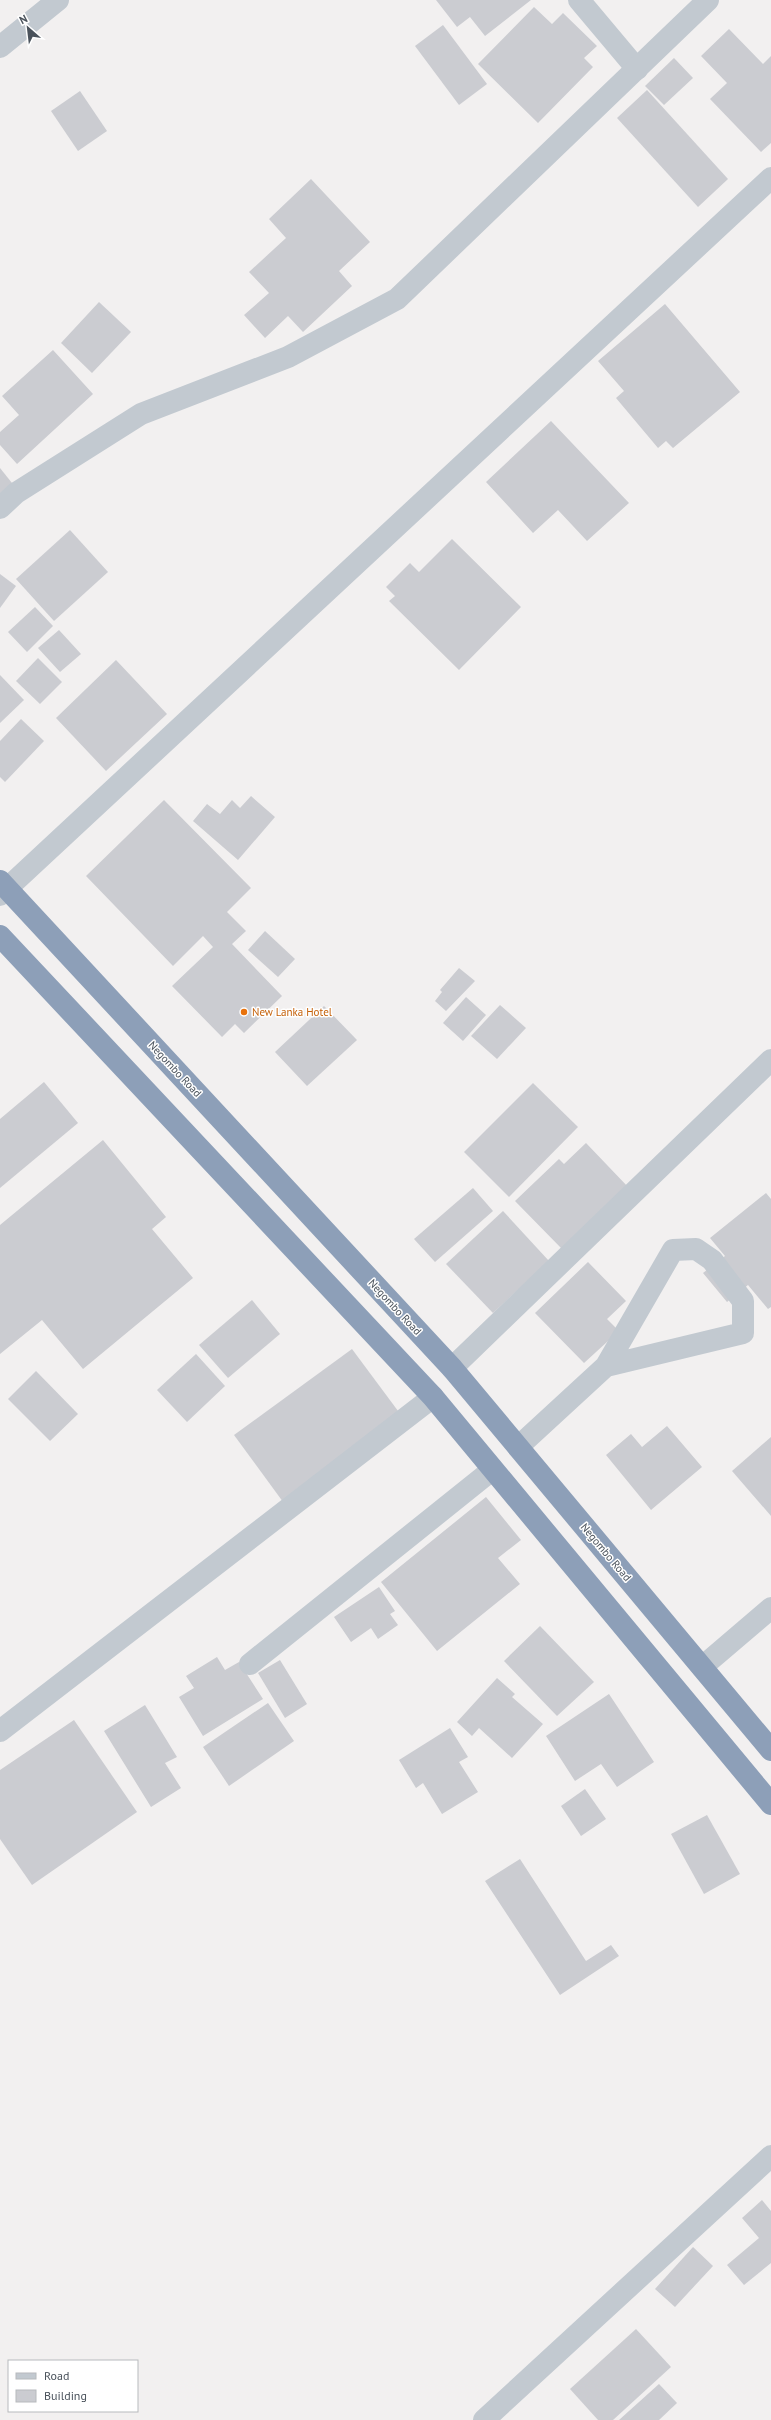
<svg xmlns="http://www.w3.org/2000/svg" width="771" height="2420" viewBox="0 0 771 2420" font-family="'PT Sans',sans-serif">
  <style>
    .building { fill: #cbccd1 }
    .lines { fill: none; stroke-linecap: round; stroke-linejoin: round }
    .minor { stroke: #c2c9d0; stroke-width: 22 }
    .highway { stroke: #8d9fb8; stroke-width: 22 }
    .food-dot { fill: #e8710a; stroke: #fff; stroke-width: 1.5 }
    .labels { text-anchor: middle; stroke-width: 3; stroke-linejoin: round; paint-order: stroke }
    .food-label { font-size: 11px; fill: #c56008; stroke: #fff; text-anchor: start }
    .street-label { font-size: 11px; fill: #4a525b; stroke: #fff }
  </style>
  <rect width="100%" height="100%" fill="#f2f0f0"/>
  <g class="building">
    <polygon points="436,0 531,0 485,36 470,17 457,27"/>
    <polygon points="534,7 552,24 563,13 597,46 584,58 593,67 538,123 478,64"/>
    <polygon points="443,25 487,84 459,105 415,46"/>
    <polygon points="729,29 763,64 771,56 771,143 761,152 710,99 727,83 701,56"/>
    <polygon points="674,58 693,78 664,105 645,86"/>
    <polygon points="647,90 728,179 698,207 617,118"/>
    <polygon points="80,91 107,131 78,151 51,111"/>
    <polygon points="311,179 370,242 339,271 352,286 303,332 288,316 265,338 244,315 269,293 249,272 286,238 269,219"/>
    <polygon points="99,302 131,332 92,373 61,343"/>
    <polygon points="665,304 740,392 673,448 666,441 658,448 616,398 624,391 598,361"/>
    <polygon points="53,350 93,394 17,464 0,445 0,432 19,415 2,396"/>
    <polygon points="551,421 629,503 587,541 558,510 533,533 486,482"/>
    <polygon points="0,468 16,488 0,501"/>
    <polygon points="70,530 108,572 54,621 16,579"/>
    <polygon points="452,539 521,607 459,670 389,601 395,596 386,587 410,563 419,572"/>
    <polygon points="0,574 16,586 0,608"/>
    <polygon points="35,607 53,626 27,652 8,632"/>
    <polygon points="59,630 81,654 60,672 38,648"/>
    <polygon points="38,658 62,682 40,704 16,681"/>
    <polygon points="116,660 167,714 106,771 56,718"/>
    <polygon points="0,675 24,700 0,723"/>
    <polygon points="21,719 44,741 5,782 0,777 0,741"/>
    <polygon points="251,796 275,817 238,860 193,821 207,804 220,814 232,800 240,808"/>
    <polygon points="164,800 251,888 227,912 246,931 232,944 282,996 244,1033 235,1024 222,1037 172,986 213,947 203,936 173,966 86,876"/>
    <polygon points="265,931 295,959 278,977 248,950"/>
    <polygon points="459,968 475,981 446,1011 435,1001 442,992 440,990"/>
    <polygon points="466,997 486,1015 463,1041 443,1023"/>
    <polygon points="500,1005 526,1028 497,1059 471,1036"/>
    <polygon points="324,1006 357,1040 307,1086 275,1052"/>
    <polygon points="44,1082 78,1123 0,1188 0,1119"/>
    <polygon points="533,1083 578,1127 509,1197 464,1152"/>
    <polygon points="103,1140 166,1217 152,1229 193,1278 83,1369 42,1320 0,1354 0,1225"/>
    <polygon points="586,1143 629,1188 562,1249 515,1201 559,1159 564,1164"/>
    <polygon points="473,1188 493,1211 435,1262 414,1239"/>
    <polygon points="766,1193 771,1199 771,1307 768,1309 748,1285 727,1302 703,1273 725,1256 710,1238"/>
    <polygon points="503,1211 549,1261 493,1313 446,1264"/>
    <polygon points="588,1262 626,1301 607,1319 619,1331 584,1363 535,1313"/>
    <polygon points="252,1300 280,1334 228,1378 199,1345"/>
    <polygon points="352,1349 404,1419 286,1506 234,1435"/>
    <polygon points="196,1354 225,1386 187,1422 157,1390"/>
    <polygon points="36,1371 78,1414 50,1441 8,1399"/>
    <polygon points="667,1426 702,1467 651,1510 606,1455 631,1434 642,1447"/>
    <polygon points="771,1437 771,1516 732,1471"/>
    <polygon points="486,1497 521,1540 498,1558 520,1584 437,1651 381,1582"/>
    <polygon points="379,1587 395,1611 390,1614 398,1625 378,1639 371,1628 351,1642 334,1617"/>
    <polygon points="540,1626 594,1682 557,1716 504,1661"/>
    <polygon points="217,1657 225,1670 239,1662 263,1699 203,1736 179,1697 194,1688 186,1676"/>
    <polygon points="280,1660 307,1704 285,1718 258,1673"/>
    <polygon points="497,1678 515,1694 512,1697 543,1724 512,1758 479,1728 472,1736 457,1722"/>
    <polygon points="609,1694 654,1762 617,1787 601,1764 575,1781 546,1736"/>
    <polygon points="268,1703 294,1741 229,1786 203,1747"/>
    <polygon points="145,1705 177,1757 165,1763 181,1788 151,1807 104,1731"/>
    <polygon points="74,1720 137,1812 32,1885 0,1839 0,1770"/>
    <polygon points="450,1728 468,1757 459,1762 478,1792 442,1814 423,1783 416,1788 399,1760"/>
    <polygon points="585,1789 606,1819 581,1836 561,1806"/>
    <polygon points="707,1815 740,1874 704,1894 671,1834"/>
    <polygon points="520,1859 586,1961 611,1945 619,1956 560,1995 485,1881"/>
    <polygon points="762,2200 771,2211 771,2263 744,2285 727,2265 759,2238 742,2218"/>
    <polygon points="693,2247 713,2266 675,2307 655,2289"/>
    <polygon points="636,2329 671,2367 613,2420 598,2420 570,2389"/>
    <polygon points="659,2384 677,2403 659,2420 619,2420"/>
  </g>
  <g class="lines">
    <g class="minor">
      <polyline points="579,0 637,69"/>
      <polyline points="0,47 58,0"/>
      <polyline points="0,508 16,493 141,414 288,357 397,299 708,0"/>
      <polyline points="0,895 771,178"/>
      <polyline points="452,1368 771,1060"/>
      <polyline points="518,1447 606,1366 673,1250 696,1249 712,1260 743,1301 743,1333 606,1366"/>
      <polyline points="250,1664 492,1470"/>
      <polyline points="702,1667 771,1608"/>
      <polyline points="0,1731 433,1397"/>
      <polyline points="484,2420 771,2156"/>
    </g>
    <g class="highway">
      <polyline points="0,881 452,1368 771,1750"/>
      <polyline points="0,936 433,1397 771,1804"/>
    </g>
  </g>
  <circle class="food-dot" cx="244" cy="1012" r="4"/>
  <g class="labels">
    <g class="food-label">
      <text x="252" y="1016">New Lanka Hotel</text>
    </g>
    <g class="street-label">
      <text transform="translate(175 1069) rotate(47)" y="4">Negombo Road</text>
      <text transform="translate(395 1307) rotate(47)" y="4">Negombo Road</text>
      <text transform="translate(606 1552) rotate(50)" y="4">Negombo Road</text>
    </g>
  </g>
  <rect x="8" y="2360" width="130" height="52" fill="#ffffff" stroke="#b7babd"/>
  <rect x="16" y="2373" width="20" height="6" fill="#c2c9d0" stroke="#b7babd"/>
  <text x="44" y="2380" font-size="12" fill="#4a525b">Road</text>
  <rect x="16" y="2390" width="20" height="12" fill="#cbccd1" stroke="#b7babd"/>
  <text x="44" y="2400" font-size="12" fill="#4a525b">Building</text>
  <g transform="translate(28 28) rotate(332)" stroke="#ffffff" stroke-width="3" paint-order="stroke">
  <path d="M0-3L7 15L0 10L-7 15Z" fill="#4a525b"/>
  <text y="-6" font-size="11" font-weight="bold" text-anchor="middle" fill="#4a525b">N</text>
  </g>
</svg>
